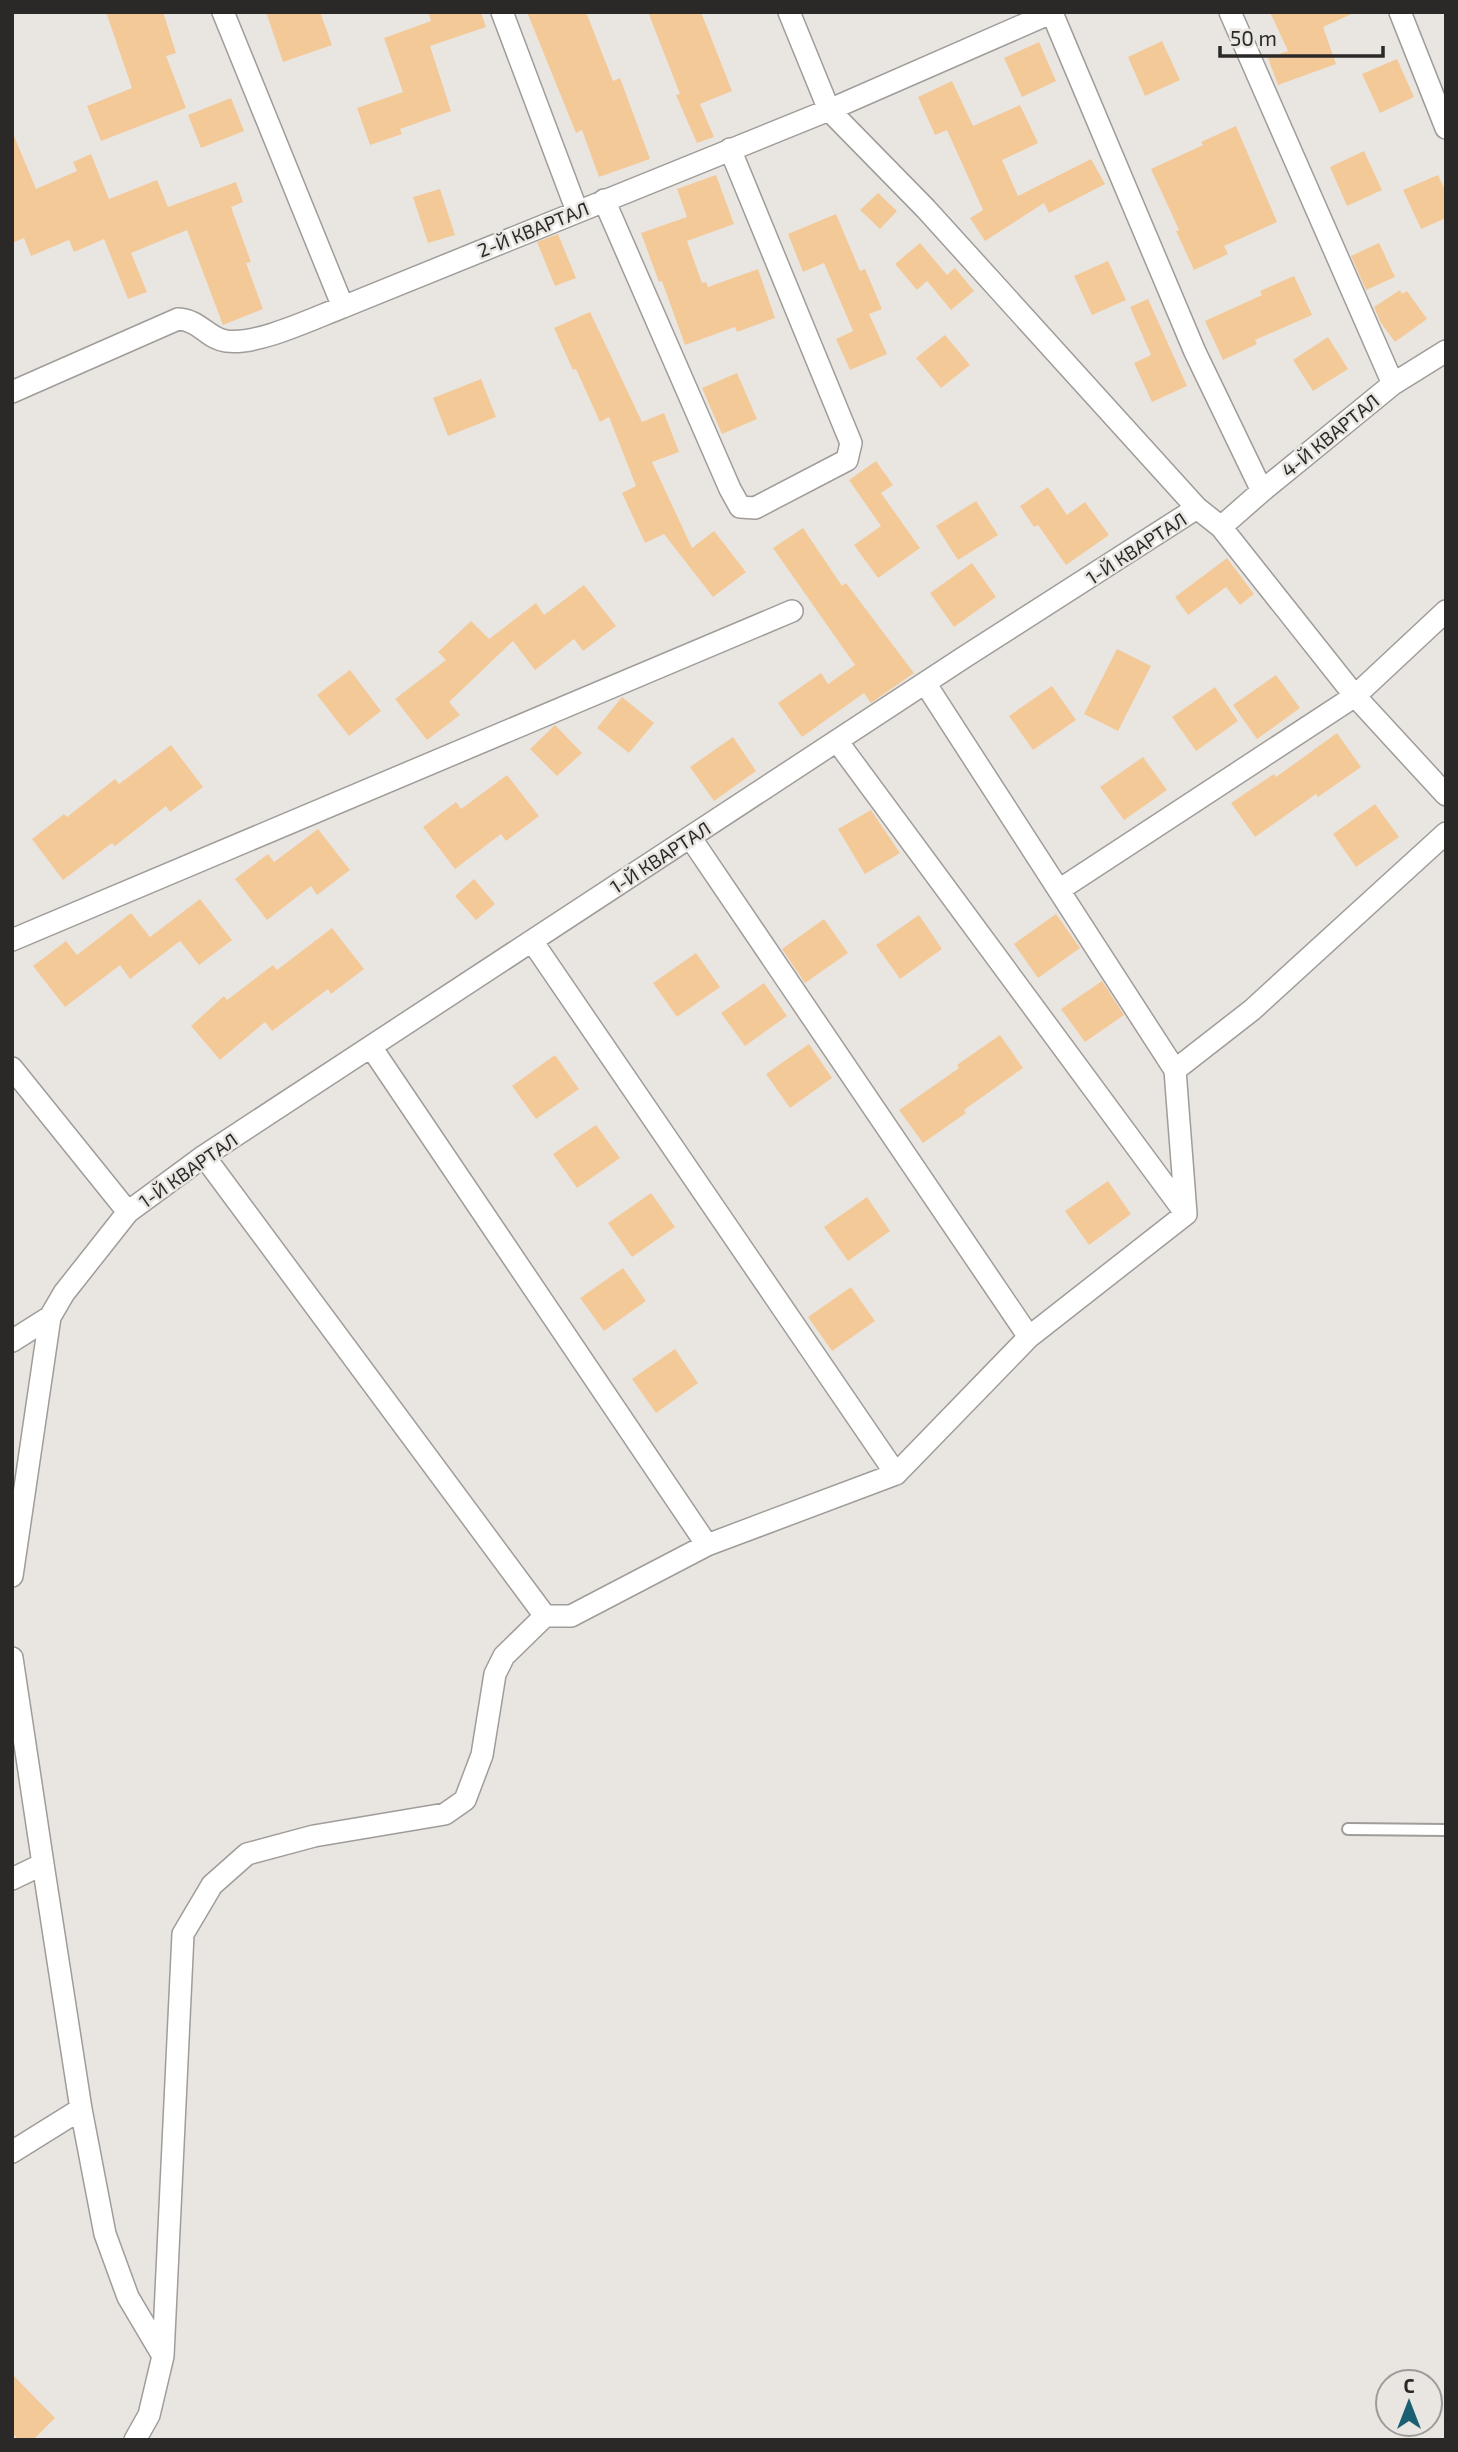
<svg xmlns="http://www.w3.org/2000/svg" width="1458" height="2452" font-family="'Exo 2',sans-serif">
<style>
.building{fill:#f4c998}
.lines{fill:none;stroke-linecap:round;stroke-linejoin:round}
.service-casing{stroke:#9f9c99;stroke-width:14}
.minor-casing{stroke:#9f9c99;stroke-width:24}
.service{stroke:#fff;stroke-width:10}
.minor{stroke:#fff;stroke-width:21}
.labels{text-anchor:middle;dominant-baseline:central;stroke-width:5;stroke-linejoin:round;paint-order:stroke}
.street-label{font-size:19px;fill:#2a2927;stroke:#e9e6e2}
</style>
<rect width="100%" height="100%" fill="#e9e6e2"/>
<path class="building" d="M106 12H163L176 53 166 56 186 108 101 141 87 106 132 88Z
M266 12H320L332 45 283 62Z
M428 12H481L486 27 430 46 451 111 400 129 402 134 370 145 357 108 403 92 384 38 431 21Z
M527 12H586L613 81 620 78 650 159 599 177 582 130 576 133Z
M648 12H701L732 91 700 104 714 137 697 143 676 95 680 94Z
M1270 12H1356L1323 27 1336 64 1278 85 1268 58 1288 51Z
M1162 41 1180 80 1145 96 1128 57Z
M1039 42 1056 81 1022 97 1004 58Z
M1397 59 1414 97 1380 113 1362 74Z
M952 81 973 126 1020 105 1038 143 1002 160 1018 196 1091 159 1105 184 1049 213 1044 203 985 241 970 218 983 210 947 130 935 135 918 97Z
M231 98 244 131 201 148 188 115Z
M1236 126 1277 222 1224 246 1228 254 1194 270 1176 231 1179 230 1151 169 1203 145 1201 142Z
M12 131 36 189 77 171 73 162 91 154 109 199 157 180 168 207 236 182 243 202 231 207 251 262 246 263 263 309 223 325 187 230 131 253 147 292 128 299 104 239 74 252 69 240 31 256 24 238 12 243Z
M1364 151 1382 190 1347 206 1330 167Z
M716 175 734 224 687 241 702 283 706 282 708 287 758 269 775 318 737 332 735 327 685 345 662 281 659 282 641 233 687 217 677 189Z
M1438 175 1446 192V218L1421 229 1403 190Z
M440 189 455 235 428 243 413 197Z
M878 193 897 211 880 229 860 210Z
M836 214 860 271 865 269 882 309 869 314 887 354 850 370 836 339 853 331 824 263 803 272 788 234Z
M558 234 576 278 555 286 537 242Z
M920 243 947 275 955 268 974 291 951 310 927 281 917 290 895 264Z
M1379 243 1395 277 1366 290 1351 256Z
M1108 261 1126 300 1092 315 1074 276Z
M1294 276 1312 315 1255 340 1257 344 1223 360 1205 321 1262 295 1260 291Z
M1400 290 1402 294 1407 291 1427 319 1395 342 1381 323 1374 307Z
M1148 299 1187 386 1152 402 1134 363 1151 355 1130 307Z
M590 312 642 422 664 413 679 452 652 462 692 548 714 531 746 572 713 597 664 534 645 543 622 493 636 486 609 417 600 422 576 369 573 370 554 328Z
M945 335 970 365 941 388 916 358Z
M1328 337 1348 369 1313 391 1293 360Z
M737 373 757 419 722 434 702 388Z
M481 379 496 417 448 436 433 398Z
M876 461 893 485 881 493 920 548 878 578 854 545 881 526 849 480Z
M1048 487 1067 515 1085 502 1109 535 1066 565 1038 525 1034 527 1020 506Z
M976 501 998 535 958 560 936 526Z
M803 528 842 586 846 583 914 673 871 703 864 693 802 737 778 703 821 673 828 684 855 665 773 548Z
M1227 558 1254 594 1240 605 1226 587 1188 615 1175 597Z
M972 563 996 597 954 627 930 593Z
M584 585 616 626 583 651 574 639 535 670 513 641 449 702 460 715 427 740 395 699 446 660 438 652 471 621 489 639 536 603 544 615Z
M1117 649 1151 666 1118 731 1084 714Z
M350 670 381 711 349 736 317 695Z
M1276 675 1300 708 1257 739 1233 705Z
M1052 686 1076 720 1033 750 1009 716Z
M1215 687 1238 721 1196 751 1172 717Z
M622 697 654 723 629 753 597 728Z
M555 725 582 753 557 776 530 749Z
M1337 733 1361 767 1318 797 1316 794 1255 837 1231 803 1274 774 1276 777Z
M733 737 756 771 714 801 690 767Z
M171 745 203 787 170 812 166 806 115 846 112 843 63 880 32 839 64 814 67 817 115 779 119 784Z
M1143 757 1167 790 1124 820 1100 787Z
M507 775 539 816 506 841 501 834 455 869 423 827 456 802 461 809Z
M1375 804 1399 837 1356 867 1333 834Z
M871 810 900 853 865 874 838 829Z
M318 829 350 870 317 895 311 886 267 920 235 879 268 854 274 862Z
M474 879 495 904 476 920 455 896Z
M200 899 232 940 199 965 180 941 130 979 120 965 65 1007 33 966 66 941 77 955 131 913 150 937Z
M1056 914 1080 948 1038 978 1014 944Z
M919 915 942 949 900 979 876 945Z
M824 919 848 953 805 983 782 949Z
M332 928 364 969 331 994 328 989 272 1031 265 1022 220 1060 191 1026 224 996 227 1000 273 965 277 970Z
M696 953 720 987 677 1017 653 983Z
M1102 981 1124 1015 1085 1042 1061 1009Z
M764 983 787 1016 745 1046 721 1013Z
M1000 1035 1023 1068 964 1110 966 1113 923 1143 899 1110 959 1068 957 1065Z
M809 1044 832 1078 790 1108 766 1074Z
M555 1055 579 1089 536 1119 512 1086Z
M596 1125 620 1158 577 1188 553 1154Z
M1108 1181 1131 1214 1089 1245 1065 1211Z
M651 1193 675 1227 632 1257 608 1223Z
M867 1197 890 1231 848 1261 824 1227Z
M623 1268 646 1301 604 1331 580 1298Z
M851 1287 875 1321 832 1351 808 1317Z
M675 1349 698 1383 656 1413 632 1379Z
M12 2374 55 2418 33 2440H19L12 2433Z"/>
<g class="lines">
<g class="service-casing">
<path id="service" d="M1348 1829 1446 1830"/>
</g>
<g class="minor-casing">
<path id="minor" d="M223 12 343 307
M502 12 577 211
M789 12 829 110 926 209 1197 508 1221 527 1355 696 1446 795
M1230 12 1393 384
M1400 12 1446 128
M1052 13 1195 352 1262 491
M604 200 730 489 740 507 755 508 847 460 851 443 730 149
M12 392 178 319C200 320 208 339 226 341 256 346 314 318 343 307L829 110 1053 12
M1221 527 1262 491 1393 384 1446 351
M925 683 1175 1070
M837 741 1186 1214
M690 837 1029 1337
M1059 890 1355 696 1446 611
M12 940 792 611
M532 941 896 1474
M371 1047 707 1545
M12 1068 128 1212
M204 1156 545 1616H571L707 1545 896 1474 1029 1337 1186 1214 1175 1070 1252 1010 1446 833
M12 1341 50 1317
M12 1576 50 1317 64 1293 128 1212 204 1156 966 656 1197 508
M12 1658 43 1864 12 1879
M43 1864 81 2109 105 2234 128 2297 163 2356
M12 2152 81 2109
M135 2440 149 2415 163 2356 183 1934 212 1885 247 1854 314 1836 445 1814 465 1800 482 1755 495 1674 504 1656 545 1616"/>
</g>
<use href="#service" class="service"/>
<use href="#minor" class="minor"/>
</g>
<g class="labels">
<g class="street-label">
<text transform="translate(533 229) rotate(-22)">2-Й КВАРТАЛ</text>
<text transform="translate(1330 435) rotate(-39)">4-Й КВАРТАЛ</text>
<text transform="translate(1136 548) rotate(-33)">1-Й КВАРТАЛ</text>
<text transform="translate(660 857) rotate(-33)">1-Й КВАРТАЛ</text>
<text transform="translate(188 1170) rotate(-35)">1-Й КВАРТАЛ</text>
</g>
</g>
<rect width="1458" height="2452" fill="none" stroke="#2a2927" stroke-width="28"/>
<g transform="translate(1409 2403)"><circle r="33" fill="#e9e6e2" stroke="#9d9a97" stroke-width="2"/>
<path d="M0-5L12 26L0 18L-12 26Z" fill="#1b5f72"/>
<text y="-10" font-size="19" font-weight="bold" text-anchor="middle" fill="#2a2927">С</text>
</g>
<path d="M1220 46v10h163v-10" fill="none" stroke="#2a2927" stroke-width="3.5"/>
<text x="1230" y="46" font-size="21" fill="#2a2927" stroke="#e9e6e2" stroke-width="5" paint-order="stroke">50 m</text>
</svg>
